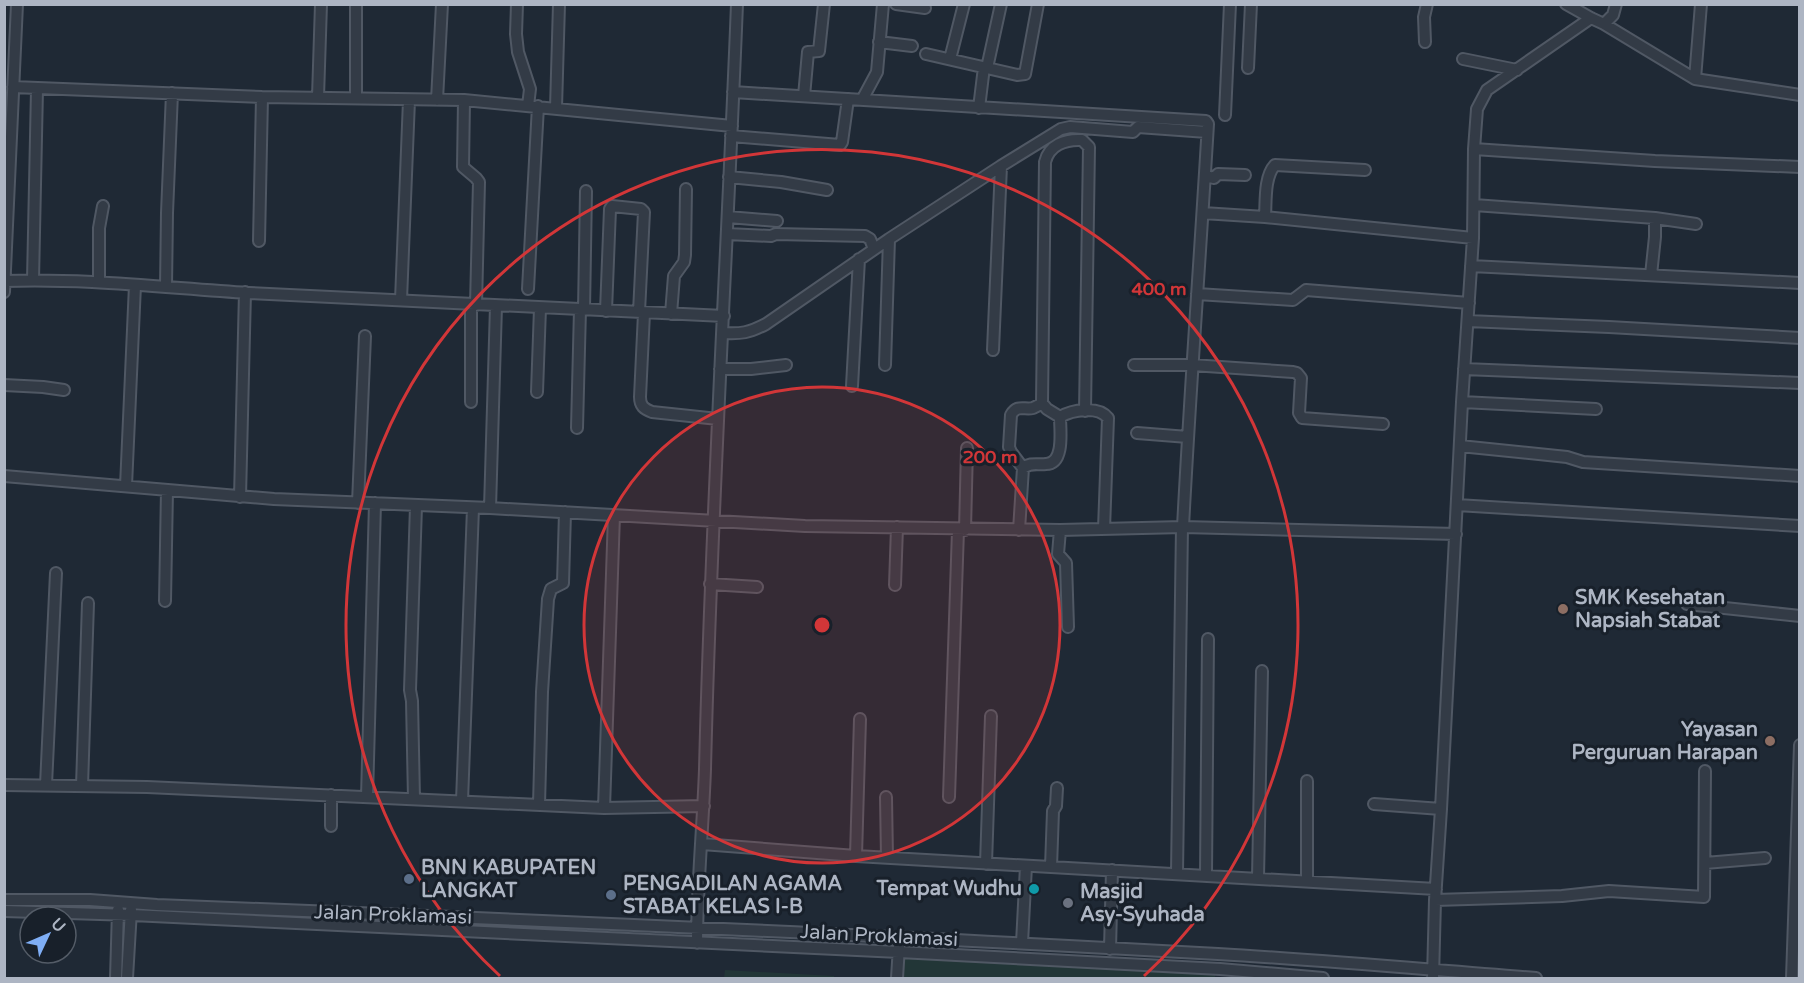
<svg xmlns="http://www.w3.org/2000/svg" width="1804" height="983" font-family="'Varela Round',sans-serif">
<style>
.green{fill:#223637}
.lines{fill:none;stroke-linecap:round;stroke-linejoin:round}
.minor-casing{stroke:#505864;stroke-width:14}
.minor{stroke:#333b46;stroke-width:10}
.ring{fill:none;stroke:#d23638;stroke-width:3}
.education-dot{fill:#8d6e63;stroke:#18202a;stroke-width:2}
.service-dot{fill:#5c6f8a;stroke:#18202a;stroke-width:2}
.culture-dot{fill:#0f9aa8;stroke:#18202a;stroke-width:2}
.worship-dot{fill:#6b7280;stroke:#18202a;stroke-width:2}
.labels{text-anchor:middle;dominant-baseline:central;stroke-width:6;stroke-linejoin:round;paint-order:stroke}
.poi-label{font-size:20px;font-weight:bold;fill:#adb5c3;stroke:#18202a;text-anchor:start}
.street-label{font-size:20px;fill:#adb5c3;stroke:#18202a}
.centre{fill:#d23638;stroke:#18202a;stroke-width:3}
.ring-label{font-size:18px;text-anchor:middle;font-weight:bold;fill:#d23638;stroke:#18202a;stroke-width:6;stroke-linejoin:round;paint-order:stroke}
</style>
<rect width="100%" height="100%" fill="#1f2935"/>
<path class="green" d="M901 954 1215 970V978H899Z
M725 970 834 976V978H724Z"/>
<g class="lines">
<g class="minor-casing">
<path id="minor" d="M517 4 516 34 518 52 530 89 528 106
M896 4 925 8
M1566 4 1591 18 1604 24 1695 79 1800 95
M1604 24 1613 15 1616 4
M879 42 912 46
M1425 42 1424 17 1427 4
M926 54 1017 75 1025 74 1038 4
M950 59 964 4
M1463 59 1517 70
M987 68 1001 4
M1248 68 1251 4
M1695 79 1701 4
M13 87 262 97 464 100 732 126
M733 92 1206 121 1208 124C1200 258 1190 392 1183 527
M804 96 808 52 819 51 824 4
M318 97 321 4
M356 98V4
M437 100 442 4
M464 100 463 167 476 178 479 182 476 305
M862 100 877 72 883 4
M556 108 559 4
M979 108 984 67
M1225 115 1230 4
M731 136 840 145 842 142 848 99
M1474 149 1655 161 1800 167
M1205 176 1214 178 1218 174 1245 175
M729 177 781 182 827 190
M1474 205 1655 218 1696 224
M1203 213 1265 217 1473 238
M728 217 777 221
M1265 217C1266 201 1264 177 1275 165L1365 170
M727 234 771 236 776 234 865 236 870 239 874 249
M259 241 262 97
M1471 266 1800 283
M1651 275 1655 237V218
M33 280 37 89
M4 281C86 278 167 288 249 293 407 301 565 309 724 316
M99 282V228L103 206
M166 287 167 213 172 93
M528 289 538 106
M4 292 17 4
M1197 294 1293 300 1306 290 1469 303
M401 300 409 100
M584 310 586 191
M606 311 610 209 612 206 641 209 644 212 639 312
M644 313 640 397C640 406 644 409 652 412L718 419
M671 314 674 276 684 262 685 255 686 189
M1468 321 1609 327 1800 338
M723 333C741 334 749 333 766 324L889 239 1001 166 1061 129 1070 127 1133 132 1138 127 1207 132
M993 350 1001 166
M885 365 889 239
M1134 365H1192L1293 372 1297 373 1301 378 1299 413 1302 418 1383 424
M720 369H751L786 365
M1464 369 1800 383
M4 385 43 387 64 390
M852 386 859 259
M537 392 540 308
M471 402V304
M1462 402 1596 409
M1042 403 1045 162C1049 145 1065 139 1082 140L1089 147 1085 411
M577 428 580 309
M1137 433 1188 437
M1460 446 1567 457 1583 462 1800 476
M1023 468C1031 462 1037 465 1046 464 1065 464 1060 429 1060 417
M4 476 274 499 490 508 805 526 1060 530 1183 527 1456 534
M126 486 135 285
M240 497 245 292
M358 503 365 336
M1457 505 1800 526
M490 508 496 306
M965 530 967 448
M1019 530 1023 468 1011 452 1009 447 1011 415C1017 404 1024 410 1033 408 1035 407 1041 404 1042 403L1047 409 1060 417C1072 410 1098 405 1108 418L1104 529
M1060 530 1058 554 1066 563 1068 627
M710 584 757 587
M895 585 897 527
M165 601 167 490
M1687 604 1800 616
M4 785 147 787 604 808 704 806
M46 785 56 573
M82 786 88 603
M331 795V826
M367 797 375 503
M886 797 887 858
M949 797 958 530
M414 799 412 701 410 690 416 506
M462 801 473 508
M1374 804 1441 809
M539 805 542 692 548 599 551 589 563 583 565 512
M604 808 614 515
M702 844 856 856 1436 889
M856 856 860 719
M1705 863 1765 858
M986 864 991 716
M1051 867 1053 811 1056 806 1057 788
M1177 873 1182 527
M1206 875 1208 639
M1258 878 1262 671
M1307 881V781
M4 900H90L157 905C511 919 865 934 1218 954 1324 960 1430 970 1536 978
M1435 900 1562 896 1609 891 1704 897 1705 771
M4 911 132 915 899 952 1220 969 1323 978
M697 943C697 885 703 827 705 769 711 514 727 259 737 4
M1022 943 1026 866
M1110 949 1112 870
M116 978 118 910
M127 978 131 910
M897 978 899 946
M1433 978 1435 900 1441 809 1462 402 1473 238 1474 149 1477 109 1487 90 1591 18
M1792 978 1800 745"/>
</g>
<use href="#minor" class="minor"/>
</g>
<circle cx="822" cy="625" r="238" fill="#d23638" fill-opacity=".12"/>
<g class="ring">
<circle cx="822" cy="625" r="238"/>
<path d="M500 976A476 476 0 1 1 1144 976"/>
</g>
<g class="education-dot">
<circle cx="1563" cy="609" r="6"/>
<circle cx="1770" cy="741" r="6"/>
</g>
<g class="service-dot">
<circle cx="409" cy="879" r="6"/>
<circle cx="611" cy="895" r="6"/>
</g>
<circle class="culture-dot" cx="1034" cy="889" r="6"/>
<circle class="worship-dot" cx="1068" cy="903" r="6"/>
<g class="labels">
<g class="poi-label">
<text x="1575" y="598">SMK Kesehatan<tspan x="1575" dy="23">Napsiah Stabat</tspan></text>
<text x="1758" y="730" text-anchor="end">Yayasan<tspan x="1758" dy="23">Perguruan Harapan</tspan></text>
<text x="421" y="868">BNN KABUPATEN<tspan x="421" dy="23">LANGKAT</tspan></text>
<text x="623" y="884">PENGADILAN AGAMA<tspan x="623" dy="23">STABAT KELAS I-B</tspan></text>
<text x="1022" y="889" text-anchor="end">Tempat Wudhu</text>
<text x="1080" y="892">Masjid<tspan x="1080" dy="23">Asy-Syuhada</tspan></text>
</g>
<g class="street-label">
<text transform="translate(393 915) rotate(2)">Jalan Proklamasi</text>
<text transform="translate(879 936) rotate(3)">Jalan Proklamasi</text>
</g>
</g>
<circle cx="822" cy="625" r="9" class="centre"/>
<g class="ring-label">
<text x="1159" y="295">400 m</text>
<text x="990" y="463">200 m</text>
</g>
<rect width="1804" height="983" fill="none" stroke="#adb5c3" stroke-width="12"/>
<g transform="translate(48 935) rotate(46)"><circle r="28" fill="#18202a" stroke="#545c67" stroke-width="1.5"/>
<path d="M0-4.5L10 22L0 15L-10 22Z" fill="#7faef5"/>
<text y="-9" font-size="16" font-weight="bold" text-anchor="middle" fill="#adb5c3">U</text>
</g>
</svg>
